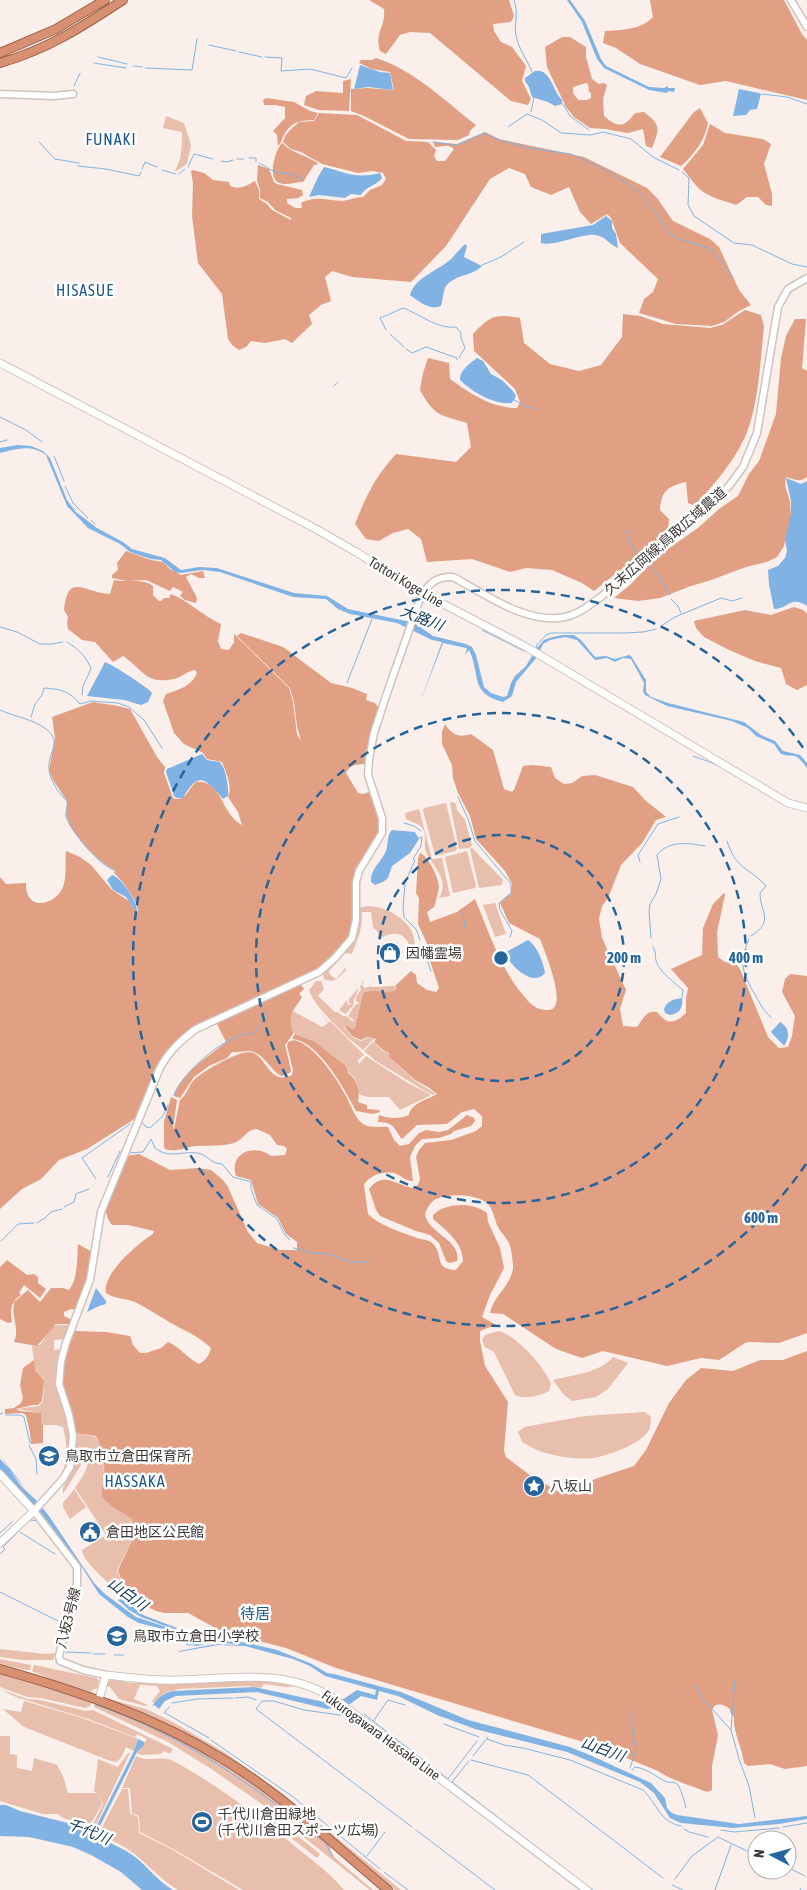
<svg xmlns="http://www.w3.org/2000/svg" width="807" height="1890" font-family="'Asap Condensed','Noto Sans JP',sans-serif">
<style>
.green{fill:#e8beac}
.forest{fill:#e19f83;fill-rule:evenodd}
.water{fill:#80b3e4}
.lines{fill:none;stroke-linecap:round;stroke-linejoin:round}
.stream{stroke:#80b3e4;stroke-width:1}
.tertiary-casing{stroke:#cec3be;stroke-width:9}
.secondary-casing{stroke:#cec3be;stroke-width:9}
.trunk-casing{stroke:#9c6046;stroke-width:10}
.tertiary{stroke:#fff;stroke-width:6}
.secondary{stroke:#fff;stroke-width:7}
.trunk{stroke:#d89072;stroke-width:8}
.ring{fill:none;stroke:#25659b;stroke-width:2.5;stroke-dasharray:9 6}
.labels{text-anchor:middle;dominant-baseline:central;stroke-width:5;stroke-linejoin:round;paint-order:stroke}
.street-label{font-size:14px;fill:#3d3836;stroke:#fff}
.poi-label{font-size:14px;fill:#3d3836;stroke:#fff;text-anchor:start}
.water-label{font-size:15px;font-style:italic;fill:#123858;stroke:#fff}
.neighbourhood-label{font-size:15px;fill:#205a8b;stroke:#fff}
.quarter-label{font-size:16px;letter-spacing:1px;fill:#205a8b;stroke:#fff}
.centre{fill:#25659b;stroke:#fff;stroke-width:2.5}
.ring-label{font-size:15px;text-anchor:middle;font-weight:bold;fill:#25659b;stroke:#fff;stroke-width:5;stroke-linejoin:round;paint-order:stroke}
</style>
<rect width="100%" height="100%" fill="#faefea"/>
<path class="green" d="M166 116 184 123 191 145 187 164 176 171H175C182 158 182 147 182 132L163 128Z
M453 802 456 804 457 810 465 820 472 845 469 848 459 849 450 803Z
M446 803 457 849 455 851 435 856 423 810 424 808Z
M419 809 432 859 442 858 450 896 439 898C450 880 434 868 426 852 423 845 427 836 423 829 419 823 411 822 406 819L405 813Z
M472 848 503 880 502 885 479 888 470 849Z
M467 851 476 886 475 888 453 893 445 857Z
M495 903 506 934 495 937 483 905Z
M370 906C385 907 404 917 411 930 414 935 414 941 415 946L410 947C404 930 391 932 379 939L378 932 373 927 371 912H362C362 932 358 938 352 954L345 953 329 971 330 975 336 979 346 967V970C339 977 335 984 324 979L323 974C344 952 361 942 358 909L362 907Z
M361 980 364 983 362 985 365 988 371 986 372 987 394 986 397 989C385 996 376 987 363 993L355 1028 352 1029 346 1025 344 1027 352 1037 361 1041 367 1038 374 1039 363 1050C348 1038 314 1007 309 990L316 981H321L324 989 318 996 335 1012H337L343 1016H346L353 1022 354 1020 348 1016 355 1005 359 1003 356 1001V996L361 990 360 986 363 983Z
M359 987 353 1003 354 1004 346 1014 339 1010 347 1000 348 1005 352 1004 349 1003V999Z
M316 1005 328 1022 330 1021 364 1055 358 1060 359 1064 366 1056 406 1082 431 1095 400 1110 389 1097H368L358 1094C357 1085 357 1077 348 1072L346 1066 314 1041 293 1033C291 1026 288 1017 293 1011L322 1027 328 1023Z
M373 1042 383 1051 388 1053V1056L415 1081 435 1093 434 1095 425 1091 376 1061 364 1051Z
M58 1325H66L69 1326 65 1339 54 1340V1350L62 1349 57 1369V1381L71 1436 65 1471 63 1472C68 1455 67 1443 63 1427L56 1425H43L41 1423V1413L17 1409 39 1406 43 1401 44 1379 35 1370 32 1346 40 1345 52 1327Z
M499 1331C517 1336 543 1366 551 1383L549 1391C538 1396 526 1400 515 1395L494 1352 485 1347 482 1340 485 1335Z
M613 1357 628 1363 608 1389 596 1397 572 1401 564 1395 553 1380C572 1375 600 1373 613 1357Z
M645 1412 651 1417C650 1420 651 1425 650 1428 644 1443 608 1456 593 1458 580 1459 566 1458 554 1455 542 1453 532 1448 522 1442L518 1432 524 1427 585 1416Z
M75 1433 96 1437 100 1443 103 1455 104 1473 101 1494 104 1499 132 1519 135 1534 117 1570 123 1587 120 1594C110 1584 83 1562 82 1550L106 1535 75 1488C79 1481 92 1466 86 1458 83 1454 79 1453 76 1450Z
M76 1460 80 1461 81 1465 63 1494V1488Z
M74 1489 86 1507 70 1519C57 1498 64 1506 74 1489Z
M0 1649 45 1654 55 1653 53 1660H23L0 1657Z
M0 1659 31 1665 30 1670H26L0 1664Z
M34 1665 96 1678 99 1680 98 1688 92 1690V1692L53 1680 32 1671Z
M0 1674 82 1699 91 1703 90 1706 85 1708 41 1698 27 1697 0 1687Z
M111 1678 130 1683 257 1678 296 1686 285 1687 264 1684 261 1688 249 1686 179 1689 164 1693 154 1703 152 1701 160 1691 157 1686 140 1685 134 1699 148 1705 145 1706 119 1699 110 1687 106 1686Z
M0 1689 27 1699 40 1700 86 1711 93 1710 173 1749 170 1754 164 1751 161 1754 142 1755 137 1753 147 1739 137 1734 135 1737 88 1719 16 1697Z
M112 1700 146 1709 171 1721 224 1752 279 1791 401 1890H395L212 1749 168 1725Z
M24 1701 79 1717 136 1738 138 1739 134 1751 126 1747 121 1758 116 1762 108 1760 24 1727 3 1709 21 1712Z
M95 1702C136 1717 177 1735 213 1758 254 1783 290 1813 327 1842L334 1857 373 1890H370L266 1807 210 1768 168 1742 94 1707Z
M0 1736H10V1754L17 1755V1768L32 1771 34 1758 57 1765 63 1776 68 1793H98L102 1804 91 1823H79L63 1818 58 1814H43L0 1801Z
M128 1753H130L94 1829 91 1828 103 1804 98 1793 94 1792 98 1759 118 1767Z
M136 1756C147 1763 161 1755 173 1761 215 1783 259 1817 296 1847 313 1861 330 1873 344 1890H243L175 1850 140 1832 139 1816 132 1813 130 1788H122Z
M122 1789H128L130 1813 138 1817 139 1833 173 1850 239 1890H178C159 1879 145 1860 126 1848 117 1842 107 1840 100 1831Z
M268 1812 320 1854 317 1858 264 1817Z"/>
<path class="forest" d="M369 0H509L514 16 511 22 493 24 494 31 501 42 512 47 526 66 522 81 531 99 528 105 511 101 430 33 410 32 400 35 386 54 380 51C374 31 386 28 384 9Z
M650 0H784L802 34 807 40V100L726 81 700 85 640 64 616 48 603 43 605 31C622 30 641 30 653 17Z
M562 37H570L586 47V57L592 79 599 84 604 83 607 85 603 99 604 116C618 128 624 128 635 113L644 112C662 126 659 129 652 148L646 146 643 129 628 133 605 129 590 128 574 117 566 107 547 67 545 47ZM586 83 588 84 589 92 591 93V98L587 100H578L573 93V87Z
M376 58C414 70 445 101 476 125L470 131 469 135 458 140 409 139 364 116 351 111V89L367 88 394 90 390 72 372 69 359 63 361 60H372Z
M351 79 349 111 319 110 304 105 306 96 316 91 343 93V81Z
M266 98 294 102 310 111 318 113 314 120C299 121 292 121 284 135 281 140 282 142 278 146L277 135 273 131 285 118V107L275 105H264L263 100Z
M700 108 708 123C705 140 694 155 681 166L660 157 693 113Z
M319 113 357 115 406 141 428 142 436 150 434 156 437 161H445L454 149C448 143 443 147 435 147L433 142 457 144 485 132 499 139 584 157 647 188 657 198 673 221 710 239 719 247 739 290 751 305 739 311 724 322 712 326 676 324 639 313 644 299 653 292 658 279 620 243 611 218 607 214 591 224 580 212 569 187 551 195 531 187 525 174 509 168 490 179 446 246 411 282 352 277 332 271 325 277 331 301 321 305 309 315 312 324 292 343 285 339 265 343 251 341 246 347 239 350 232 345 228 339 222 294 198 263 192 216 193 184 191 171 193 170 204 173 213 180 229 182 230 186C240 190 246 186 255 181L259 190V199L267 204 272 210 291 220V218L275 210 268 202 260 198V190L257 180 258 165 269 169 274 182 277 184 302 190 303 195 298 198 287 199V203L295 208H302L301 203C316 195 327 201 342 201 349 200 356 197 363 197L370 190 382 185 386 179 383 173 372 171 358 173 322 164 301 152 291 149 283 142 285 136 290 130 303 135 290 130 299 122 314 121Z
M710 124 725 133 763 139 771 144 764 164 772 194V206L766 205 758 197H747L736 205C725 201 711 198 702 191 697 188 688 175 683 169L703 145Z
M282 143C292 153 308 156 319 164L314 165 303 182C295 182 287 186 279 183 267 178 275 150 282 143Z
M745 310 761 315 764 327C760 361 759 405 745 437 733 463 714 484 695 506L688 503 686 482C668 486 661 491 660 510L669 519 668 532 594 591 582 583 552 570 526 568 510 572 472 559 427 562 421 539 408 529 393 533 379 541 366 539 355 524C366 496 375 477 396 454L456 462 471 447 467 423C440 415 434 416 420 390L423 373 428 358 449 363 450 379C471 394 491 408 517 408L520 402 515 389 474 351 473 334C491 315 495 314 520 318L524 343 550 364 579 371 601 365 622 337 623 314 640 316 663 324 710 328 722 325Z
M795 319H806L802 368 807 371V477C799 483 794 479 786 477L785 485 790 502 791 516 784 546 777 557 767 562 746 567 711 580 691 586 660 598 638 601 614 598 631 584 658 556 698 528 719 509 738 496 749 474 759 461 776 414 781 358 786 336Z
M126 551 151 560 163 562 170 569 181 575 203 571 205 578H199L191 574 186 577 197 598 196 603 185 600 180 596 183 592 173 587 170 591 146 580 127 581 112 578V575L118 570 117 563Z
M114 580C128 583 141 578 153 586V595L159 601H161L164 598H169L171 594C189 601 203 616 221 624L218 641 221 649 229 650 234 642V634L289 688 293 702 297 734 301 741 297 726 294 702 290 688 237 636 241 633 283 647 331 683 352 688 367 694 366 700 375 703 378 707 365 764C356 765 350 764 346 773L358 793 363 794 369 792 378 815 380 830 356 871 352 883 353 921 349 936 343 945 323 965 315 970 190 1029 168 1050 160 1061 136 1118 87 1149 59 1160 41 1179 22 1189 0 1209V877L6 884 26 883C25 913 56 905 63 887 67 876 65 862 66 851L80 857 91 865 112 890 129 901 136 912 138 911C137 900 122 880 114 873L115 870C99 863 72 835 67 817 65 812 68 807 67 801L53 780 49 770 55 738 52 717 93 702 118 706 130 709 157 757 165 767 164 773 173 798C185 803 188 789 196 782 223 779 220 814 242 825L238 812 228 797C233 787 226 772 222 762L207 759 203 753 184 744 174 733 163 701 166 694C178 690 192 686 197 673L195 670C187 671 182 677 174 679 145 685 144 670 123 656L113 662 95 642 82 640 68 629 67 623 68 617 64 610C68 571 84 593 110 594Z
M794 607 803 610 807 614V685L797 690 786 684 781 668 755 661 729 650 704 637 696 628 694 621 745 610 771 615Z
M445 724C452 735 459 738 471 734L493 750 504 789 512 792 514 790 523 766 532 765 551 767 555 778 564 784 572 783 582 776 595 775 633 787 645 800 666 817 656 820 642 843 621 865 608 898 602 906 599 919 602 938 626 990 620 1009 623 1026 637 1027C643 1019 646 1010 657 1012 659 1014 660 1016 663 1018 670 1026 680 1019 686 1013V999L688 988 671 969 702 955 703 928 713 904 724 893 725 895 717 932 718 957 725 962 735 963 740 969 768 1037 779 1048 788 1047 792 1036 795 1016 782 992 785 979 790 974 807 976V1333L779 1343 750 1342 745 1343 719 1360 701 1358 667 1366 603 1351 582 1358 556 1349 503 1314 490 1313C493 1296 514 1283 513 1265 512 1258 512 1250 509 1243 506 1237 501 1233 498 1227 494 1219 494 1210 487 1203 476 1194 449 1193 436 1199 430 1202 427 1209 425 1214 427 1233 462 1240 457 1261L450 1263 446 1261 439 1243 430 1235 416 1231 380 1216 376 1210 369 1189C383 1171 395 1184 412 1188L418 1185 420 1179 416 1157 419 1150 425 1143 451 1140 476 1131 482 1126V1116L474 1109 462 1112 447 1124 417 1125 402 1139C392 1126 395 1123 378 1122L379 1115C389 1119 400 1119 409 1115 411 1103 427 1100 437 1094L428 1087 415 1080 388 1056 389 1053 383 1050 374 1042 376 1039 367 1037 361 1040 352 1036 345 1027 346 1025 352 1029 355 1028 363 993C376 987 385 996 397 989L395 986 411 971 416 975 417 983 427 990 436 992 439 988 427 952 429 948 418 924 419 898 416 893 418 859 420 853C428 856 439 878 439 887 438 893 436 901 434 907L427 912 430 922 457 912 475 899C489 932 500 968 523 995 530 1004 536 1010 548 1010 570 1010 544 950 540 939L509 923 500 903 506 897 511 894 512 884 505 871 476 839 470 816 458 793 453 778 452 765 442 744V732Z
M300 984 304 989 299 994 302 997C291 1015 288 1012 293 1034L285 1045 291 1070 290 1073 282 1076 278 1074C270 1068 260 1050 248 1051 242 1051 238 1053 232 1052L227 1058 209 1066 194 1077 180 1098 174 1096C182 1072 207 1058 226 1042L216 1022Z
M295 1034 314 1041 346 1066 348 1073C357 1078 360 1092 358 1102L367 1105V1109L379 1110 380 1112 373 1114 356 1111C345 1090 318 1040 292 1039Z
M294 1040C315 1045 336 1078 346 1096 351 1105 355 1120 365 1125 371 1128 381 1126 388 1127L394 1140 400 1146 409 1144 419 1133 426 1130 439 1132 448 1130 467 1115 474 1118 475 1121 471 1126 454 1131 451 1134 439 1138 422 1139 415 1146 410 1157 413 1181C406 1182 401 1175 394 1173 383 1171 369 1175 364 1185L368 1214C380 1226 401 1232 417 1238 422 1240 428 1239 432 1243 445 1254 432 1269 456 1270L463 1261C463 1243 446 1230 433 1219V1215C446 1202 473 1202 487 1213L488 1222 500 1248 504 1268 490 1295 482 1317 496 1325 482 1330 480 1332V1341L485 1366 508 1402 504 1450 506 1457 531 1476 561 1493H568L595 1479 634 1466 646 1450 669 1403 686 1380 701 1368 733 1371 760 1360H783L807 1351V1766L785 1769 770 1764 748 1766 744 1763C742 1747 733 1733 734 1717L731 1714 730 1709C724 1705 721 1703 714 1706L712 1710 718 1735 712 1766V1790L707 1792C692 1786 671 1780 658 1771L597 1746 336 1668 286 1648 221 1631 188 1613H164L156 1611 123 1595 124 1589 118 1570 135 1534 132 1519C123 1512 110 1507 103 1498 99 1492 104 1482 104 1475 105 1462 103 1447 96 1436L75 1433 62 1380 64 1361 73 1331 106 1332 130 1336 133 1345 140 1353H146L161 1348 168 1342C180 1347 187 1358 199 1364 206 1360 209 1356 211 1348 200 1338 194 1335 182 1329 166 1321 151 1310 135 1302 125 1298 115 1299 106 1293 102 1274 137 1244 153 1234L154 1231 128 1225H112C109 1221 106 1216 106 1210 107 1196 120 1170 126 1156L139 1154 170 1170 198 1168 211 1170 223 1180 228 1187 248 1232 257 1243 280 1250H297V1242L286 1234 278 1218 258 1204 251 1180 236 1176C228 1151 257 1144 271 1156L285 1155 287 1149 284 1146 277 1145 270 1135 257 1129C247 1129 243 1140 234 1143 221 1147 209 1145 196 1146 185 1147 176 1153 165 1149L164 1146V1122L171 1097 177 1100 173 1128 174 1129 180 1100C187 1095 188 1087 193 1081 201 1072 235 1053 248 1052 266 1051 268 1087 292 1075L293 1070 287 1046 288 1042Z
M78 1244 92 1252 88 1283 78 1306 77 1303V1310L71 1309 64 1312V1316L72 1320 70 1326 67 1324H56L37 1346 14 1342C20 1328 11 1318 14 1302L28 1290 40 1302 51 1288H63L69 1290C78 1279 77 1258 78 1244Z
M7 1260 27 1275 34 1274 38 1277V1283L46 1289 40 1298 24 1285 19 1293 21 1295C10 1302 10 1311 12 1322L8 1323 0 1319V1267Z
M34 1360 35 1370 44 1380 42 1401 38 1405H33L16 1409 20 1411 41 1413V1423L43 1425V1443L31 1444 30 1433 26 1415 22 1413 5 1414V1409L14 1408 21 1403 23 1398 20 1385 23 1368Z"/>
<path class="water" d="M567 0H570L585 21 601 59 606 66 649 87 664 88 668 86V88H675L674 92 668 91 667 93 649 90 604 68 597 59 582 22Z
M360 65 380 72 390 73 393 90 368 87 354 89Z
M535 71C551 69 552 90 562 100V104L555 106 548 102 532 97 529 87 525 81V78Z
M739 89 759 93 761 94 757 109 750 110 746 115 733 116Z
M324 167C348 173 354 179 380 173L382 178C376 186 366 186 361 195L351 194 345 198 319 195 309 197 318 177Z
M606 216 612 221V228L616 234 618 248C609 245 606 236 595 235 581 233 556 247 541 243V234L593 225Z
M465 244 467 246 464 257 482 266C473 276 456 274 446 286 443 291 443 300 441 306 430 311 418 301 410 295 414 278 439 270 451 259 456 254 460 249 465 244Z
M477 358 483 361 491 374 502 380 513 391 516 396 512 403C494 405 472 392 460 380 459 371 470 363 477 358Z
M18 445 31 446 43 451 50 458 67 500 76 512 97 528 123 542 132 549 165 558 181 570 199 567 217 568 294 593 327 596 348 609 406 621 416 624 433 636 466 644 472 647 476 655 484 687 491 693 503 697 507 696 511 683 515 676 526 666 536 649 544 640 549 638 562 635H574L581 640 595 657 606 656 615 659 629 655 631 656 646 680V692L651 697 668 703 744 722 761 735 775 741 783 751 800 755 807 763V768C793 750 798 759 781 754L774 744 756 736 748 728 732 721 667 706 645 695 643 691 644 683 631 659 623 658 615 662 607 658 595 660 577 640 565 637 550 640 543 644 537 657 516 682 512 696 503 702C469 693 481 675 469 650L465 655 467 649 466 648 443 643 419 705 442 642 432 640 397 623 350 614 338 609 326 599 293 597 220 572 203 570 180 573 175 572 161 560 151 559 130 552 120 544 88 528 67 506 46 455C31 444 16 449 0 453V448Z
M786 478 801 484 807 481V606C790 595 789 609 774 609L769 585 768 570 778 566 785 558 787 551 785 540 791 514V501Z
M105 662C112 664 150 689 152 693L148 702 141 705 124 700 87 696Z
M202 754 207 760C210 761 215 761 219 762 226 766 229 789 228 796L223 799C207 780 199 769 183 798H177L174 796 166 772 167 769Z
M392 830 415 832 419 839 410 853 392 866 388 878 383 882 375 885 371 882C370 870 380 863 385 853 389 846 386 835 392 830Z
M112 875C121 877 137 901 137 911L136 912 126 897 113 890 107 880Z
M528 940C536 944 544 963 545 973 533 988 511 966 505 954L506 952Z
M682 998C683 1008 680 1013 670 1015L665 1013 664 1009C667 1001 674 999 682 998Z
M780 1022C790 1028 790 1037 784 1046L771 1032Z
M96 1288 106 1301V1304L99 1306 87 1312Z
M0 1456 25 1488 36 1497 24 1487 9 1470 22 1487 36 1500 49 1516 94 1583 105 1594 136 1617 169 1628 193 1641 216 1639 248 1643 277 1650 312 1664 327 1673 334 1674 401 1692 468 1720 570 1747 592 1756 651 1783 665 1798 667 1808 672 1813 677 1815 739 1824 807 1816V1819L779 1824 733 1828 681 1823 670 1818 654 1793 640 1782 567 1752 475 1729 437 1715 398 1696 379 1691 377 1700 361 1696 350 1704 340 1707 327 1709 257 1692 176 1696 165 1701 159 1709 154 1705 152 1706C158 1698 163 1693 173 1691L254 1687 329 1703 342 1700 357 1690 375 1695 376 1690 325 1676 310 1666 293 1659 245 1646 218 1645 179 1652V1651L216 1644 239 1645 219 1642 197 1646 187 1645 162 1629 139 1623 128 1617 99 1594 82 1567 79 1566 41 1514 0 1469V1459L9 1469Z
M122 1598 143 1615 177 1628 176 1630 141 1617 129 1610 118 1600Z
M138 1739 144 1742V1745L137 1752 97 1832H99C106 1844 120 1846 131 1854 146 1864 157 1881 173 1890H142L121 1872 91 1855 73 1847 29 1837 0 1836V1805H6L20 1811 68 1823 87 1830 94 1831 134 1751Z"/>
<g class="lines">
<path class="stream" d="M514 0C520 17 512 24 517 39 519 49 528 61 532 72
M209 45 236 51
M239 52 262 57
M98 57 127 64
M265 57 282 58 281 71 310 69 346 78 352 68
M94 63 126 68
M133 66 142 67
M145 68 192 70 197 39
M74 86 80 73
M762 94 787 97 807 104
M563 104 570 116 589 130
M531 112 534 97
M508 127 527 114 542 120 561 133 590 135 603 132 631 139 653 157 679 170
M39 142 55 159 79 163
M433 142 457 145 484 133 499 140 529 148 571 154 610 172 643 195 669 233 679 239 711 249 733 277
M249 158H256V162
M237 159H244
M221 161 227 162 233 160
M259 163 275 172 292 174 304 180
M78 166 106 169 139 176 141 172
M188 167 194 154 213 159
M142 169 145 162 157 167
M162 170 176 174
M682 172 689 178 688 205 694 216 734 243 752 245 792 264 807 267
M179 174 185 169
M482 265 501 257 524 242
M382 317 380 318 386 330
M383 317 403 308C420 314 436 329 456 327L461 333V338L465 348 459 357 460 358
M390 334 404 347
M406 349 412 353 426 347 457 358V360
M337 383 338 382
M334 386 336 384
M513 399 525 406 535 409
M0 417 26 430 42 442
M0 442 7 440
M54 456 64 481
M65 486 73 503 88 518
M91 520 95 524
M626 531 629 540 639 555
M650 567 659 575 670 595
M671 599 678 606 681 613
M661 626 675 617 721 598 732 601 742 598
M0 627 17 632 40 644H52L63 642
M482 630 524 651
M67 642C78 649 87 657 91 669L83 686 82 695
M537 649 536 646 546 635 551 633H625L643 632 656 629
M347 683 372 619
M0 710C15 717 33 719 46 729 63 742 48 752 49 768 49 779 59 794 67 801 68 807 65 812 66 817 72 833 99 865 114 870
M31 717 35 704 42 695 44 688C60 689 70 691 80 704L91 701 118 703 129 707 144 720 162 748
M693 756 715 764
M458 797 468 819 475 841 511 884V893L499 903 500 910 512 931 510 937
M404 823 414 826 421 831
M419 838 422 837 421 846 413 859 415 860 405 883 403 907 404 917 416 929 420 940
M727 841C736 870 750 868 766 886L760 893C760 912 775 921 751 936
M640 862 638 855 658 824 679 817
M463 913 465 929
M651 938 649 911 650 904 656 894 661 879 657 855C669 840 688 843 705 846
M749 939C739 961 742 972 753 991 759 1001 762 1010 771 1017
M421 945 431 971
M653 947C657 953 654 957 657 963 659 971 677 985 683 990L682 998
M174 1095C180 1077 210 1050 228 1041 232 1039 237 1037 242 1035 247 1033 251 1035 256 1031 262 1026 264 1018 267 1011
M141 1121 146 1127 150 1128 163 1116 168 1105
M128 1153 143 1152 151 1139 155 1148C169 1159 181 1151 197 1153 207 1154 211 1164 222 1164L233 1177 251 1182V1189L257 1205 277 1219 285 1235 290 1240
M108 1177 120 1151
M96 1179 82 1158 130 1124
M64 1207 74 1202 76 1194 89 1189
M37 1223 45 1218 51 1212 62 1209
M1 1241 18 1224 34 1223
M294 1248 312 1253 328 1254 351 1262H369
M0 1414 3 1413
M6 1415H20L24 1417 30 1443
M29 1445 36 1459 37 1474
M20 1532 55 1554
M0 1533 12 1522
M0 1554 5 1549 3 1547 28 1522 31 1520 38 1521
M0 1592 62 1623
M65 1652 91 1653
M93 1654H105
M114 1655H124
M735 1680 731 1730 739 1759 749 1786 755 1818
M694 1684 703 1699 731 1730
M235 1698 248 1697 256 1700
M172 1703 197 1699 233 1698
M96 1705C184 1735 254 1786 326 1843L332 1856
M164 1713 169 1707
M165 1713 209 1738
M364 1714 448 1779 477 1741
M374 1720 388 1700 405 1705
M444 1724 479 1737
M487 1739 504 1745 523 1748 570 1760 643 1790C657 1803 659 1822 681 1826
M211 1740 292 1796 380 1869
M473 1756 488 1737
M471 1760 528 1775 663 1878
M469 1761 452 1782 593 1890
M630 1768 636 1750 632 1732V1714L631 1708
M632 1770 635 1767C649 1769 655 1777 667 1782 671 1783 675 1781 678 1785 682 1791 684 1801 686 1808
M447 1789 580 1890
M412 1827 256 1709 262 1701H274L304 1710 347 1716 442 1785
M783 1827 807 1823
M684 1829 689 1832 708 1837
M416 1830 495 1890
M721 1830 734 1832 779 1828
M367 1856 385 1832
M787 1867 805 1876
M384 1872 408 1890
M675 1879 692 1856 718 1837 749 1852 757 1854
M672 1885 683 1890
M715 1890 731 1845
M800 1890 801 1888"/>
<g class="tertiary-casing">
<path id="tertiary" d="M791 0 807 27
M0 94 54 96 73 94
M106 1675 83 1670 60 1661 59 1656 63 1639 77 1587V1567L34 1511 63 1479 70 1467 73 1436 69 1415 59 1384 61 1361 66 1343 90 1280 101 1212 159 1070C168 1052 180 1041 196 1029L319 972 335 958 352 938 356 920V882L359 871 382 833V818L368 775 369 759 374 733 385 699 422 593C432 582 437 576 453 577 485 594 527 625 565 617 579 614 590 605 602 596L717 498 729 486 743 467 757 433 778 307 788 289 807 278"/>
</g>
<g class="secondary-casing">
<path id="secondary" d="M0 363 316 529 356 552 422 593 528 648 788 803 807 808
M0 1474 34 1511 0 1543
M99 1699 106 1675C131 1678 154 1681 179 1680 234 1679 287 1667 336 1700L587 1890"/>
</g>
<g class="trunk-casing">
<path id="trunk" d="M0 53 56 29 105 0
M0 63C48 49 82 27 123 0
M0 1669C78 1691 152 1716 221 1758 282 1794 334 1845 388 1890"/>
</g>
<use href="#tertiary" class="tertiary"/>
<use href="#secondary" class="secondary"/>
<use href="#trunk" class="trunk"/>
</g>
<g class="ring">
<circle cx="501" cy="958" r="123"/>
<circle cx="501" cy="958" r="245"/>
<path d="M806 1164A368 368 0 1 1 806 752"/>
</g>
<defs>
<g id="shop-disc" transform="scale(1.125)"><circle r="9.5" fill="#25659b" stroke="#fff"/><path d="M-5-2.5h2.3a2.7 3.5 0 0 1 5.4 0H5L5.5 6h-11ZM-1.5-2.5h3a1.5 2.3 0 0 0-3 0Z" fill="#fff"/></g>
<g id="school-disc" transform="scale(1.125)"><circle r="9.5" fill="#25659b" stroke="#fff"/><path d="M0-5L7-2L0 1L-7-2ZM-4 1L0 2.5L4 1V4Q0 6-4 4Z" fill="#fff"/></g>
<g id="sight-disc" transform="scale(1.125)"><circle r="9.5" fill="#25659b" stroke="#fff"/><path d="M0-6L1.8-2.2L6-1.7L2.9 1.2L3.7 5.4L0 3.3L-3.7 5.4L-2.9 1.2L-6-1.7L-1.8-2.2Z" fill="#fff"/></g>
<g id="civic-disc" transform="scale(1.125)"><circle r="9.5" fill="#25659b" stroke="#fff"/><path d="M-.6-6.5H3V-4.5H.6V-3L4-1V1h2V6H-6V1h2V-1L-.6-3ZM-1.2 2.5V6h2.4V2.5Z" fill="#fff"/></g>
<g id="stadium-disc" transform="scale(1.125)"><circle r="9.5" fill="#25659b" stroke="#fff"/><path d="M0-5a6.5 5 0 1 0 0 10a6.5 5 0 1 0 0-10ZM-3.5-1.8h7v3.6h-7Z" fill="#fff"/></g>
</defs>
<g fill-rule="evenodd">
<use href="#shop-disc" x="390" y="953"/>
<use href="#school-disc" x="49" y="1456"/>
<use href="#sight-disc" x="534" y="1486"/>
<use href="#civic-disc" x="90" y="1532"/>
<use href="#school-disc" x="117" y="1636"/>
<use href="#stadium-disc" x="202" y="1822"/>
</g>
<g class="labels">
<g class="street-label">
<text transform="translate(665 541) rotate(-41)">久末広岡線;鳥取広域農道</text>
<text transform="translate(406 582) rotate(31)">Tottori Koge Line</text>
<text transform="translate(68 1618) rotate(-76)">八坂3号線</text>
<text transform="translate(381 1735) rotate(36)">Fukurogawara Hassaka Line</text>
</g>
<g class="poi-label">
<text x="406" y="953">因幡霊場</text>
<text x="65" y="1456">鳥取市立倉田保育所</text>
<text x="550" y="1486">八坂山</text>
<text x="106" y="1532">倉田地区公民館</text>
<text x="133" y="1636">鳥取市立倉田小学校</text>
<text x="218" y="1814">千代川倉田緑地<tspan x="218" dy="16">(千代川倉田スポーツ広場)</tspan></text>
</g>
<g class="water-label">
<text transform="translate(422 618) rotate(21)">大路川</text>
<text transform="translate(128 1594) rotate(36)">山白川</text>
<text transform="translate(603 1749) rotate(20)">山白川</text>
<text transform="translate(89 1831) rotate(22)">千代川</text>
</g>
<g class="neighbourhood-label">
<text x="255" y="1613">待居</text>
</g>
<g class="quarter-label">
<text x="111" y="139">FUNAKI</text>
<text x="85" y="290">HISASUE</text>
<text x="135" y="1481">HASSAKA</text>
</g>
</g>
<circle cx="501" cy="958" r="8" class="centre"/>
<g class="ring-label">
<text x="624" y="963">200 m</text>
<text x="746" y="963">400 m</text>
<text x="761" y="1223">600 m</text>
</g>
<g transform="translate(772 1855) rotate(276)"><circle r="24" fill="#ffffff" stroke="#b1afaf"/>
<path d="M0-4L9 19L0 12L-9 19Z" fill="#25659b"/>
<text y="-8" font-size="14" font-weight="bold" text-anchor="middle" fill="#3d3836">N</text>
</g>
</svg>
